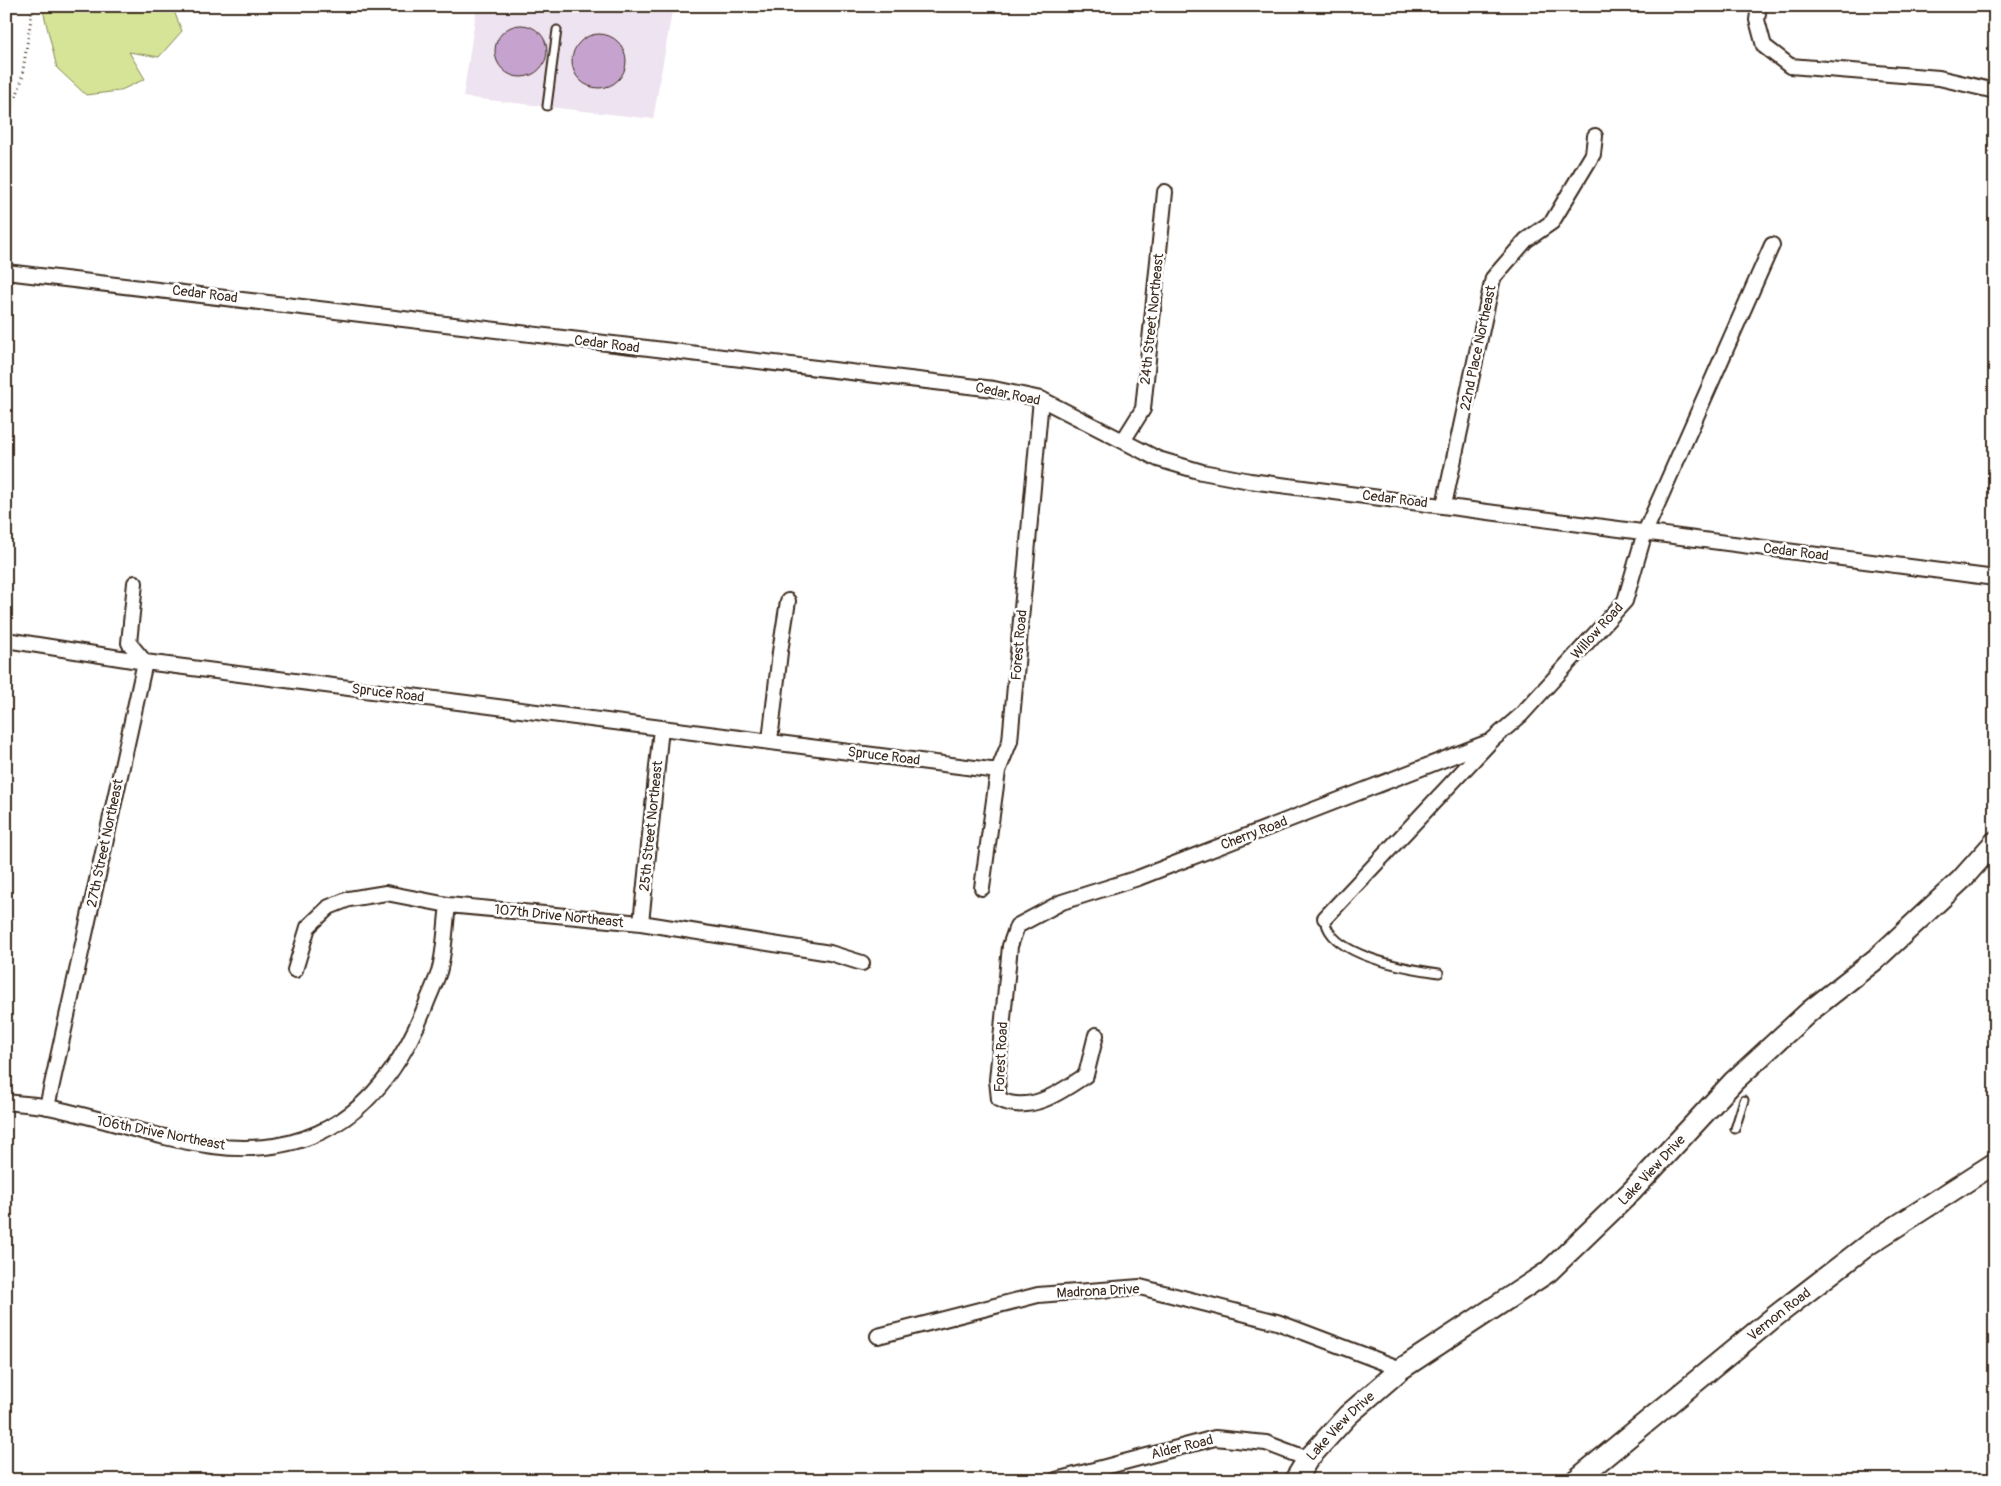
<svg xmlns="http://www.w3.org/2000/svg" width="2001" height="1486" font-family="Pangolin,sans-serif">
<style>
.built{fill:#eee3f0}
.green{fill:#d5e497;stroke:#88875a}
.building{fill:#c5a3ce;stroke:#3b2a1e}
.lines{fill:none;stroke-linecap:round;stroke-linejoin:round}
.lane-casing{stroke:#3b2a1e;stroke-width:11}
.street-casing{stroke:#3b2a1e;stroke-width:18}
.secondary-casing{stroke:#3b2a1e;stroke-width:24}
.path{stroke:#3b2a1e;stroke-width:3;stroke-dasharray:1 4;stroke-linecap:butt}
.lane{stroke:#fff;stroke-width:7}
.street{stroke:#fff;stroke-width:14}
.secondary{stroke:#fff;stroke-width:20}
.labels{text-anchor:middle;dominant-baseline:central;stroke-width:5;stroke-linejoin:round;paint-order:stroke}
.street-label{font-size:14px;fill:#3b2a1e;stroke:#fff}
</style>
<rect width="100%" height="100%" fill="#fff"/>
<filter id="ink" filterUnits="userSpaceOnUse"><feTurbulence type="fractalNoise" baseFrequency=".02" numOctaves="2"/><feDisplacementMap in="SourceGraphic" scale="10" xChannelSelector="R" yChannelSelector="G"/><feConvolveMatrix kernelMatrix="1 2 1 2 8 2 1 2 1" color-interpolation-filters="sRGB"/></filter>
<g filter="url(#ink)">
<path class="built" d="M477 6H673L653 119 463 97Z"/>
<path class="green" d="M42 6H172L182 31 159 57 129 52 145 79 119 91 86 95 57 68Z"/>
<path class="building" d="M495 51a26 26 0 1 1 52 0a26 26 0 1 1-52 0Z
M572 61a27 27 0 1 1 54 0a27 27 0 1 1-54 0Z"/>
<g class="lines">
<g class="lane-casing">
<path id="lane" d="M547 106 557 30
M6 513H7
M1325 918C1327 956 1410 969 1439 973
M1735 1129 1744 1100"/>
</g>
<g class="street-casing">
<path id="street" d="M1759 6 1757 20 1764 46 1790 66 1939 78 1995 91
M6 272 994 389 1041 399 1158 459 1202 472 1250 481 1995 578
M1123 441 1143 409 1165 192
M1444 505 1493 278 1526 240 1552 222 1593 154 1595 136
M6 640 145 662 998 771
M770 741 780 652 788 601
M982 888 998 771 1010 741 1041 399
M1325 918 1491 741 1521 715 1625 601 1645 532 1772 245
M641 923 661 728
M295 970 308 927 329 907 349 899 386 893 448 905 641 923 830 953 862 963
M1096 1035 1086 1075C1061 1092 1029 1115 999 1099L997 1080 1010 946 1017 926 1062 902 1138 878 1486 743
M6 1102C20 1104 34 1104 48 1107 103 1118 157 1139 213 1146 321 1160 387 1103 425 1007 429 996 435 984 439 972 445 951 445 927 448 905
M47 1107 145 662 129 643 135 583
M878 1336 1038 1295 1140 1287 1277 1322 1401 1369
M1056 1480 1215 1438 1266 1443 1308 1459"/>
</g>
<g class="secondary-casing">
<g id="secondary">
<path id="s1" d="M1295 1480 1308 1459 1348 1415 1401 1369 1548 1272 1632 1191 1734 1081 1810 1011 1876 959 1961 880 1995 842"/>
<path id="s2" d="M1576 1480 1773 1318 1869 1244 1995 1163"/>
</g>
</g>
<path class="path" d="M6 125 21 83 33 6"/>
<use href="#lane" class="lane"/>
<use href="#street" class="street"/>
<use href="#secondary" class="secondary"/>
</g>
</g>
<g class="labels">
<g class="street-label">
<text transform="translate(205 294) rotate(7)">Cedar Road</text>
<text transform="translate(1152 319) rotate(-84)">24th Street Northeast</text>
<text transform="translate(607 344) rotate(7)">Cedar Road</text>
<text transform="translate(1478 348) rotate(-78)">22nd Place Northeast</text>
<text transform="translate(1008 394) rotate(12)">Cedar Road</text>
<text transform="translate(1395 499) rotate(7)">Cedar Road</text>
<text transform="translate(1796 552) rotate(7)">Cedar Road</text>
<text transform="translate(1597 631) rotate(-48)">Willow Road</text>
<text transform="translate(1019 645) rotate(-85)">Forest Road</text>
<text transform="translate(388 693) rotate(7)">Spruce Road</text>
<text transform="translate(884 756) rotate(7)">Spruce Road</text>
<text transform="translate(651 826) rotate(-84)">25th Street Northeast</text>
<text transform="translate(1254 833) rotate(-21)">Cherry Road</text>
<text transform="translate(105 843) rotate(-78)">27th Street Northeast</text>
<text transform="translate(559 916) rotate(6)">107th Drive Northeast</text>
<text transform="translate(1001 1057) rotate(-87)">Forest Road</text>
<text transform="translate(161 1133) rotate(11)">106th Drive Northeast</text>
<text stroke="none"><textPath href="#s1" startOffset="476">Lake View Drive</textPath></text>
<text transform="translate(1098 1291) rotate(-3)">Madrona Drive</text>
<text stroke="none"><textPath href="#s2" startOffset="262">Vernon Road</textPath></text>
<text stroke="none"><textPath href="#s1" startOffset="71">Lake View Drive</textPath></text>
<text transform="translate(1182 1447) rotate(-14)">Alder Road</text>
</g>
</g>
<rect width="2001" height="1486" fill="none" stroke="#fff" stroke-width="25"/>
<rect x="12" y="12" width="1976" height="1461" fill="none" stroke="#3b2a1e" stroke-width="2" filter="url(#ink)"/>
</svg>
